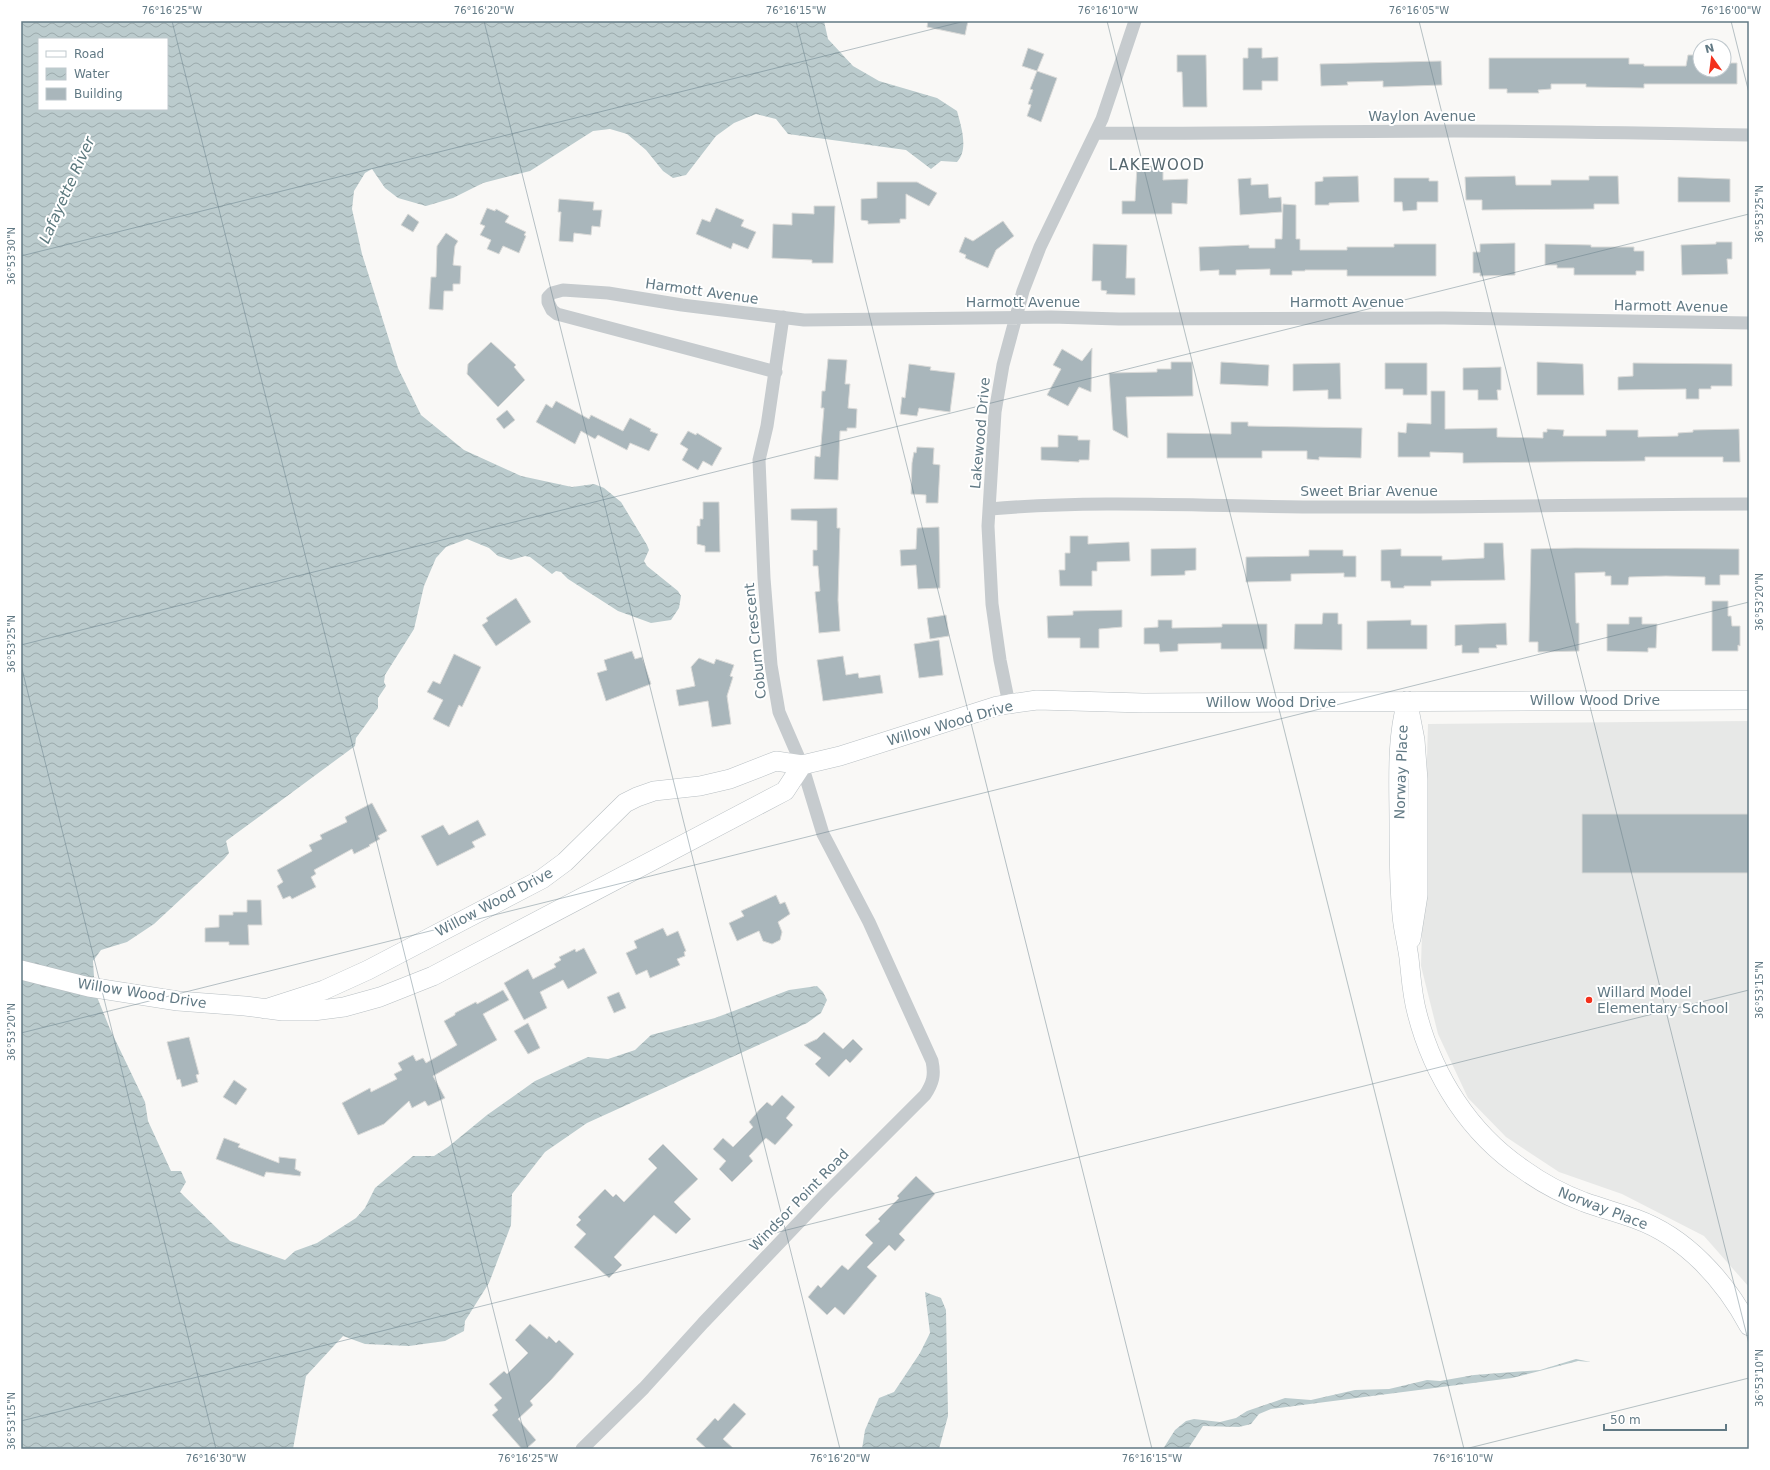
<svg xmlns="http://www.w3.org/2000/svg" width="1770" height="1470" font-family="'DejaVu Sans',sans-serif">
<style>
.built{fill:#e7e8e7}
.water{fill:url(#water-waves);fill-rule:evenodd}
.building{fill:#a9b6bb;stroke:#dadad8}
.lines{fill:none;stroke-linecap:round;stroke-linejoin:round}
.secondary-casing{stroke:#b8bfc3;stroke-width:20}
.street{stroke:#c6cbce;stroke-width:13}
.secondary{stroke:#fff;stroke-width:19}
.ticks{fill:none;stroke:#617984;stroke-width:1;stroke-opacity:0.45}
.poi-dot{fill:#f3301c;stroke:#fff;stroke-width:1.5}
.labels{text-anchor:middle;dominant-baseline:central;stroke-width:4;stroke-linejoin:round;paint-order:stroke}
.street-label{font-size:14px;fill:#617984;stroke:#fff}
.poi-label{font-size:14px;fill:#617984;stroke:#fff;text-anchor:start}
.neighbourhood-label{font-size:15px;letter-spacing:1px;fill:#54666e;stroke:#fff}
.water-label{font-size:15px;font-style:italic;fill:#5c797e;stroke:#fff}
.neatline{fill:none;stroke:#617984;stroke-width:1.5}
.ticks-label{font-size:10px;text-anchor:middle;fill:#617984}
</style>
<defs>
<pattern id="water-waves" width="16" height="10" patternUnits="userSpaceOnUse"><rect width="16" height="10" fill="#bbcbcd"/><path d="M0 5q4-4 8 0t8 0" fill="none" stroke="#9baaac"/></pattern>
</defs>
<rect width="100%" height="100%" fill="#f9f8f6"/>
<path class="built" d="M1749 721V1287L1704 1236 1622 1194 1559 1172 1506 1137 1468 1098 1438 1034 1421 966 1428 724Z"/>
<path class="water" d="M21 21H824L828 39 853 66 879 81 937 98 957 111C961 126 969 149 957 162L941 161 931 169 906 150 788 134 776 119 756 114 734 123 716 136 686 175 673 178 663 171 646 150 627 134 610 129 593 131 530 171 483 183 453 198 426 206 398 198 385 188 372 169 365 173 354 191 352 209 362 254 398 368 421 415 464 450 521 476 572 487 594 484 604 488 621 502 647 545 649 550 644 561 647 566 678 591 681 596 679 608 671 620 651 623 618 611 568 579 561 572 556 571 552 574 530 557 525 556 511 560 498 556 489 548 467 539 446 547 436 558 424 586 414 629 385 675 384 682 386 686 378 698V708L356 738 355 746 226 841 229 853 224 859 154 924 127 942 101 950 93 961 95 992 110 1029 145 1102 148 1121 171 1171H181L186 1182 180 1192 230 1241 285 1260 295 1251 317 1243 356 1218 365 1208 375 1188 413 1156H434L448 1147 487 1115 535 1081 588 1057 608 1059 635 1050 651 1035 715 1018 789 990 817 986 823 992 827 1000 821 1013 807 1023 587 1123 545 1152 512 1194 511 1225 489 1283 465 1321 464 1331 445 1341 409 1346 365 1344 343 1336 306 1376 293 1449H21ZM39 39H167V109H39Z
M925 1292 941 1298 946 1310 948 1416 939 1449H862L865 1430 879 1398 894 1392 920 1353 930 1333Z
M1576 1359 1591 1362 1578 1361 1512 1378 1271 1409 1259 1414 1251 1424 1239 1427 1203 1426 1188 1449H1163L1175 1430 1186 1421 1194 1419 1220 1422 1236 1418 1247 1411 1285 1398 1311 1400 1355 1390 1389 1389 1427 1380 1440 1381 1474 1375 1540 1370Z"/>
<path class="building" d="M928 21H968L965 35 927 27Z
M1028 48 1044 54 1037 71 1057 78 1041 122 1027 116 1031 105 1028 104 1033 90 1030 89 1037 71 1022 66Z
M1248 48H1262V58L1278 57V81H1262V90H1243V58H1248Z
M1177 55H1206L1207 107H1183L1182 72H1177Z
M1688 55H1700V70H1724V63H1737V84H1644V88L1586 87V84H1551V89L1538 90 1539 93H1507V89H1489V58H1629V64H1644V66H1686Z
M1441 61 1442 85 1383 87V81L1347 82 1348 85 1321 86 1320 64Z
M1137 166H1163V180L1188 179 1187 204 1172 203V214H1122V201H1135Z
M1358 176 1359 202 1329 203V205H1315V182L1323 181V177Z
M1515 176 1516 185H1551V180H1589V176H1618L1619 204H1594V209L1482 210V200H1466L1465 177Z
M1678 177 1730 179V202H1678Z
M1251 178V185L1268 184 1269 198 1281 197 1282 212 1240 215 1238 179Z
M1394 178H1429V181H1438V202H1417V210L1403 211 1402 202H1394Z
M877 182H917L937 193 929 206 906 194V219H900V223L868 224V221L861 220V199L877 198Z
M559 199 594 202 593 210H602L600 227 592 226 591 235 574 233 573 242 559 241 561 212H558Z
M1283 204 1296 205V239H1300V250H1347V247H1394V244H1436V276H1347V270H1305V271H1292V275H1270V269L1236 270V275H1219V270L1200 271 1199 247 1249 245V248H1275V239H1282Z
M814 206H835L833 263H812V260L772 258 773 224 792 225V213L814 214Z
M487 208 495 211 496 209 509 216 505 222 526 232 524 235 526 236 519 253 503 246 499 254 487 249 491 240 480 235 485 226 480 224Z
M716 208 744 220 741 226 756 232 748 249 733 243 731 249 696 234 702 219 710 222Z
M408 214 419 222 413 232 401 225Z
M1003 221 1014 236 996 250 988 268 965 258 966 255 959 252 965 237 973 241Z
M446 233 458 241 455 246 453 265 461 266 460 284H453V291H444L443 310 429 309 431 277H436L437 246Z
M1716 242H1732V259H1727L1728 274 1682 275 1681 245 1716 244Z
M1515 243V275L1480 276V273H1473V252H1480V244Z
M1093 244 1127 245 1126 278H1135V295L1106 294 1107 291 1101 290V281H1092Z
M1545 244 1591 245V247H1634V251H1644V271H1636V275H1574V268H1557V265H1545Z
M491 342 516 365 514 367 525 380 498 407 467 374 468 364Z
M1092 348 1091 392 1079 387 1068 406 1047 395 1061 369 1053 365 1062 349 1082 361Z
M828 359 847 360 845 384H850L848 408 857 409 856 428H847V431H840L838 480 814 479 815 456 820 457 824 408H821L822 391H825Z
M1171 362H1192L1193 396 1126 397 1128 438 1113 430 1109 373 1157 372V369H1171Z
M1221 362 1269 365 1268 386 1220 384Z
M1537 362 1583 364 1584 395H1537Z
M1340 363 1341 399H1328V390L1293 391V364Z
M1385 363H1427V395H1403V389H1385Z
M1633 363 1732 364V386H1711V389H1699V399H1686V389L1618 390V377L1633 376Z
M909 364 931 367 930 370 955 373 950 412 919 408 917 416 900 414 902 397 905 398Z
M1501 367V390H1497L1498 400H1478V390H1463V368Z
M1431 391H1445V429L1497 428V437L1543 438V432H1547V429L1564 430 1563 436H1606V430H1638V437L1678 436V433L1693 432V430L1739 429 1740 462H1723V457H1645V461L1463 463V453L1430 452V457H1398V432L1406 433 1407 423 1431 424Z
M556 401 589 419 591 415 623 431 630 418 651 429 650 431 658 434 649 451 630 443 627 450 598 435 595 439 581 431 575 444 536 422 546 404 552 408Z
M507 410 515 420 504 429 496 419Z
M1231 422H1248V426L1362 428 1361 458 1319 457V460L1307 459V451H1262V458H1167V433L1231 434Z
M688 431 696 435 697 433 722 448 712 466 703 461 698 470 682 460 688 449 680 444Z
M1058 435 1078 436V440H1090L1089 460H1079V462L1041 460V447H1058Z
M917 447 934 448 933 464 940 465 938 503H926V495L911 494 912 463 914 452 916 453Z
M703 502H719L720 552H705V546L697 544V526H700V519H703Z
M837 508V528H840L838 600 840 631 819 633 815 592 820 591 818 566H813V550H817V521L791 520V509Z
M939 527 940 588 918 589 916 565 901 566 900 550 916 549 917 528Z
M1070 536H1088V544L1129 542 1130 561 1097 562V571H1092V586H1060L1059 570H1065V553H1070Z
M1484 543H1503L1505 580 1431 581V586H1404V588H1391L1390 581H1381V550L1401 549V556H1442V560L1484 558Z
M1196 548V570L1185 571V575L1151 576V549Z
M1575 548 1739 549V575H1720V585H1705V577L1666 576 1629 577 1628 585H1611V576H1605V572L1575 573 1576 623H1579V651L1538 652V642H1529L1531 549Z
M1309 550H1343V556H1356V577H1344V573L1291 574V581L1246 582V557L1309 556Z
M516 598 531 622 496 646 482 625 488 621 486 618Z
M1712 601H1728V616H1731L1732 626H1740V646L1738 645V651H1712Z
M1122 610V627L1099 629V648H1080V638H1048L1047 616 1073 615V611Z
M1323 613H1338V624H1342V650L1294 649 1295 624H1322Z
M946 615 949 636 930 639 927 618Z
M1629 617H1642V624H1657L1656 648H1648V652L1607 651V624H1629Z
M1158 620H1172V628L1222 627V624H1267V649H1221V643L1178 644V651L1160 652 1159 644H1144V628L1158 627Z
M1411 620V625H1427V649H1367V621Z
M1506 623 1507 645H1496L1497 648H1479V653H1462V645L1455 646V625Z
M939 640 943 675 919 678 914 644Z
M632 651 635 659 642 657 651 684 606 701 597 673 607 670 604 660Z
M454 654 481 667 462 707 459 705 449 727 433 719 443 700 427 692 433 681 440 684Z
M843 656 846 675 858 673 859 678 880 675 883 693 823 701 817 660Z
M699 658 714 664 716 659 734 665 730 676 733 677 727 696 731 724 712 727 708 701 679 706 676 690 695 686 691 667Z
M372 803 387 831 378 836 380 839 369 845 370 846 354 854 352 849 314 870 316 874 311 877 316 887 292 899 290 896 283 899 277 886 283 882 277 870 312 851 309 845 322 839 320 835 347 822 345 817Z
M1582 814H1749V873H1582Z
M478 820 486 835 472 842 475 847 437 866 421 836 443 825 449 835Z
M776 895 780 904 785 902 790 914 778 922 782 932 780 940 772 944 763 941 759 931 737 941 729 923 744 916 741 911Z
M247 900H261L262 925H248L249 945H229V942H205V928L219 927V915H233V912H247Z
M663 928 667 936 678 931 686 951 684 952 685 956 677 959 680 965 650 978 647 970 636 975 626 953 637 948 634 941Z
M584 948 597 973 568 989 563 980 540 992 547 1008 524 1020 504 983 528 969 533 979 556 967 554 964 561 960 559 957 575 949 576 952Z
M503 990 509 1000 483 1014 497 1040 433 1076 445 1098 428 1106 425 1101 412 1108 409 1101 384 1124 358 1135 342 1103 370 1088 371 1092 397 1079 394 1074 402 1070 398 1063 413 1055 416 1061 423 1058 426 1063 457 1045 444 1021 455 1015V1013L476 1002 477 1004Z
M619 992 626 1008 614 1013 607 997Z
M528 1023 540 1048 528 1054 514 1031Z
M824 1032 843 1049 853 1039 863 1049 850 1063 846 1059 829 1077 815 1064 821 1058 804 1045 817 1039Z
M189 1037 199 1074 196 1075 198 1082 182 1087 180 1079 177 1080 167 1042Z
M234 1080 247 1089 236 1105 223 1097Z
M782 1095 795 1107 786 1118 793 1125 775 1145 766 1138 749 1156 753 1161 732 1182 719 1169 726 1161 713 1149 723 1138 733 1147 753 1127 749 1122 759 1110 767 1102 772 1106Z
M224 1138 240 1144 238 1147 279 1163V1157L296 1159 295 1169 301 1172 300 1176 266 1172 264 1177 216 1159Z
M663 1144 698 1179 674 1202 691 1219 676 1234 654 1215 614 1257 622 1265 609 1278 574 1247 586 1234 576 1225 581 1220 578 1217 605 1189 613 1197 616 1194 624 1202 657 1168 648 1159Z
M916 1176 935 1194 899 1234 905 1240 895 1251 889 1245 867 1267 877 1276 844 1315 835 1307 827 1315 808 1297 818 1285 821 1288 842 1265 848 1270 873 1243 865 1235 880 1221 878 1219 899 1198 897 1196Z
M530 1324 547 1339 549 1336 556 1343 559 1340 574 1354 551 1380 530 1401 533 1405 518 1419 536 1440 526 1449H522L492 1415 498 1410 494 1405 502 1398 489 1384 504 1371 507 1374 528 1353 515 1340Z
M734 1403 746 1414 723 1439 734 1449H707L696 1439 715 1418 718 1421Z"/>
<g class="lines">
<g class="secondary-casing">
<path id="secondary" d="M1407 701C1396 741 1399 782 1399 823 1399 854 1399 884 1402 915 1403 929 1407 943 1409 958 1411 976 1412 995 1417 1013 1433 1076 1470 1134 1524 1170 1542 1183 1563 1194 1584 1202 1601 1208 1619 1213 1636 1219 1686 1237 1725 1281 1749 1326
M1409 709 1415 740 1418 780V895L1411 939
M21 970 89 987 178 1001 245 1006 283 1011H313L344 1007 380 997 433 976 785 791 802 765
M265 1009 324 990 368 970 542 879 565 862 625 803 637 797 654 791 700 786 730 779 776 761 802 765 840 756 997 706 1009 704 1037 700 1143 703 1749 700"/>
</g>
<path class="street" d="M1096 133C1215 134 1334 131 1454 131 1552 131 1651 133 1749 135
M776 372 557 314 552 310 548 302V297L552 293 563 290 608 293 682 305 804 320 1051 317 1119 319 1444 318 1749 323
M990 509C1102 499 1216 507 1329 507 1469 508 1609 504 1749 504
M1009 704 1000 660 992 604 988 526 995 412 1003 365 1023 291 1040 247 1102 119 1135 21
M582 1449 644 1388 703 1323 825 1195 925 1095C933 1083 935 1075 932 1061L869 922 823 834 802 765 779 712 771 665 764 578 759 460 767 426 783 317"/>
<use href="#secondary" class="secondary"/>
</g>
<path class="ticks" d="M172 21 528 1449M484 21 840 1449M796 21 1152 1449M1107 21 1464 1449M1419 21 1749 1344M1731 21 1749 93M21 256 965 21M21 645 1749 214M21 665 216 1449M21 1033 1749 602M21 1421 1749 990M1465 1449 1749 1378"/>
<circle class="poi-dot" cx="1589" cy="1000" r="4"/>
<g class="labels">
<g class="street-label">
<text x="1422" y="116">Waylon Avenue</text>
<text transform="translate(702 291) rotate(8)">Harmott Avenue</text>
<text x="1023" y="302">Harmott Avenue</text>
<text x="1347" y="302">Harmott Avenue</text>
<text transform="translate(1671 306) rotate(1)">Harmott Avenue</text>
<text transform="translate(980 433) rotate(-85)">Lakewood Drive</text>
<text x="1369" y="491">Sweet Briar Avenue</text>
<text transform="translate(755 641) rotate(-96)">Coburn Crescent</text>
<text x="1595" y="700">Willow Wood Drive</text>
<text x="1271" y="702">Willow Wood Drive</text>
<text transform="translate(950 723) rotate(-16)">Willow Wood Drive</text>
<text transform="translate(1401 772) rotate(-88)">Norway Place</text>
<text transform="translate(494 902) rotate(-28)">Willow Wood Drive</text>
<text transform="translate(142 993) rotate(9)">Willow Wood Drive</text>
<text transform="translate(799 1200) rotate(-46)">Windsor Point Road</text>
<text transform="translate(1603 1208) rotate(21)">Norway Place</text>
</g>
<g class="poi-label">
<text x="1597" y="992">Willard Model<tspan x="1597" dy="16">Elementary School</tspan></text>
</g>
<g class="neighbourhood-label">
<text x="1157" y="165">LAKEWOOD</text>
</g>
<g class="water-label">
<text transform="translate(67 190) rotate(-66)">Lafayette River</text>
</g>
</g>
<rect width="1770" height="1470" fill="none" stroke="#ffffff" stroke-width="44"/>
<rect x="38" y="38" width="130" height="72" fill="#ffffff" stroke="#c0c9ce"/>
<rect x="46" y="51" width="20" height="6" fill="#ffffff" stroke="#c0c9ce"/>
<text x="74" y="58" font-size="12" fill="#617984">Road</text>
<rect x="46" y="68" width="20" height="12" fill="url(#water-waves)" stroke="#c0c9ce"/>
<text x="74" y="78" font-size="12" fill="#617984">Water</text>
<rect x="46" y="88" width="20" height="12" fill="#a9b6bb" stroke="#c0c9ce"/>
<text x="74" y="98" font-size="12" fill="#617984">Building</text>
<g transform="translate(1712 58) rotate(346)"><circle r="19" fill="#ffffff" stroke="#c0c9ce"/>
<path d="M0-3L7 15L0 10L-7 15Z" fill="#f3301c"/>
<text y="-6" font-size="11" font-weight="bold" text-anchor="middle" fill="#617984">N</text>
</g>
<path d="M1604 1424v6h122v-6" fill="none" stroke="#617984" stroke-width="2"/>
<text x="1610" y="1424" font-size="12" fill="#617984" stroke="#ffffff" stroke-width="3" paint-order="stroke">50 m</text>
<rect x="22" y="22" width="1726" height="1426" class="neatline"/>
<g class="ticks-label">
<text x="172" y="14">76°16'25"W</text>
<text x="484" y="14">76°16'20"W</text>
<text x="796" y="14">76°16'15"W</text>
<text x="1108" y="14">76°16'10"W</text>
<text x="1419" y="14">76°16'05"W</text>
<text x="1731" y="14">76°16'00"W</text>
<text transform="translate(1759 214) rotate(-90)" y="4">36°53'25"N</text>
<text transform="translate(11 256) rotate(-90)" y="4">36°53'30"N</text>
<text transform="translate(1759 602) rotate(-90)" y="4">36°53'20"N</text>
<text transform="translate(11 644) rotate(-90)" y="4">36°53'25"N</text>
<text transform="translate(1759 990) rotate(-90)" y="4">36°53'15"N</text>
<text transform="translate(11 1032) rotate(-90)" y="4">36°53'20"N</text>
<text transform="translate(1759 1378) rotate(-90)" y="4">36°53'10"N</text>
<text transform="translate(11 1421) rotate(-90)" y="4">36°53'15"N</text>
<text x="216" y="1462">76°16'30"W</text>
<text x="528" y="1462">76°16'25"W</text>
<text x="840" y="1462">76°16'20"W</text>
<text x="1152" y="1462">76°16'15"W</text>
<text x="1463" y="1462">76°16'10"W</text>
</g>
</svg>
